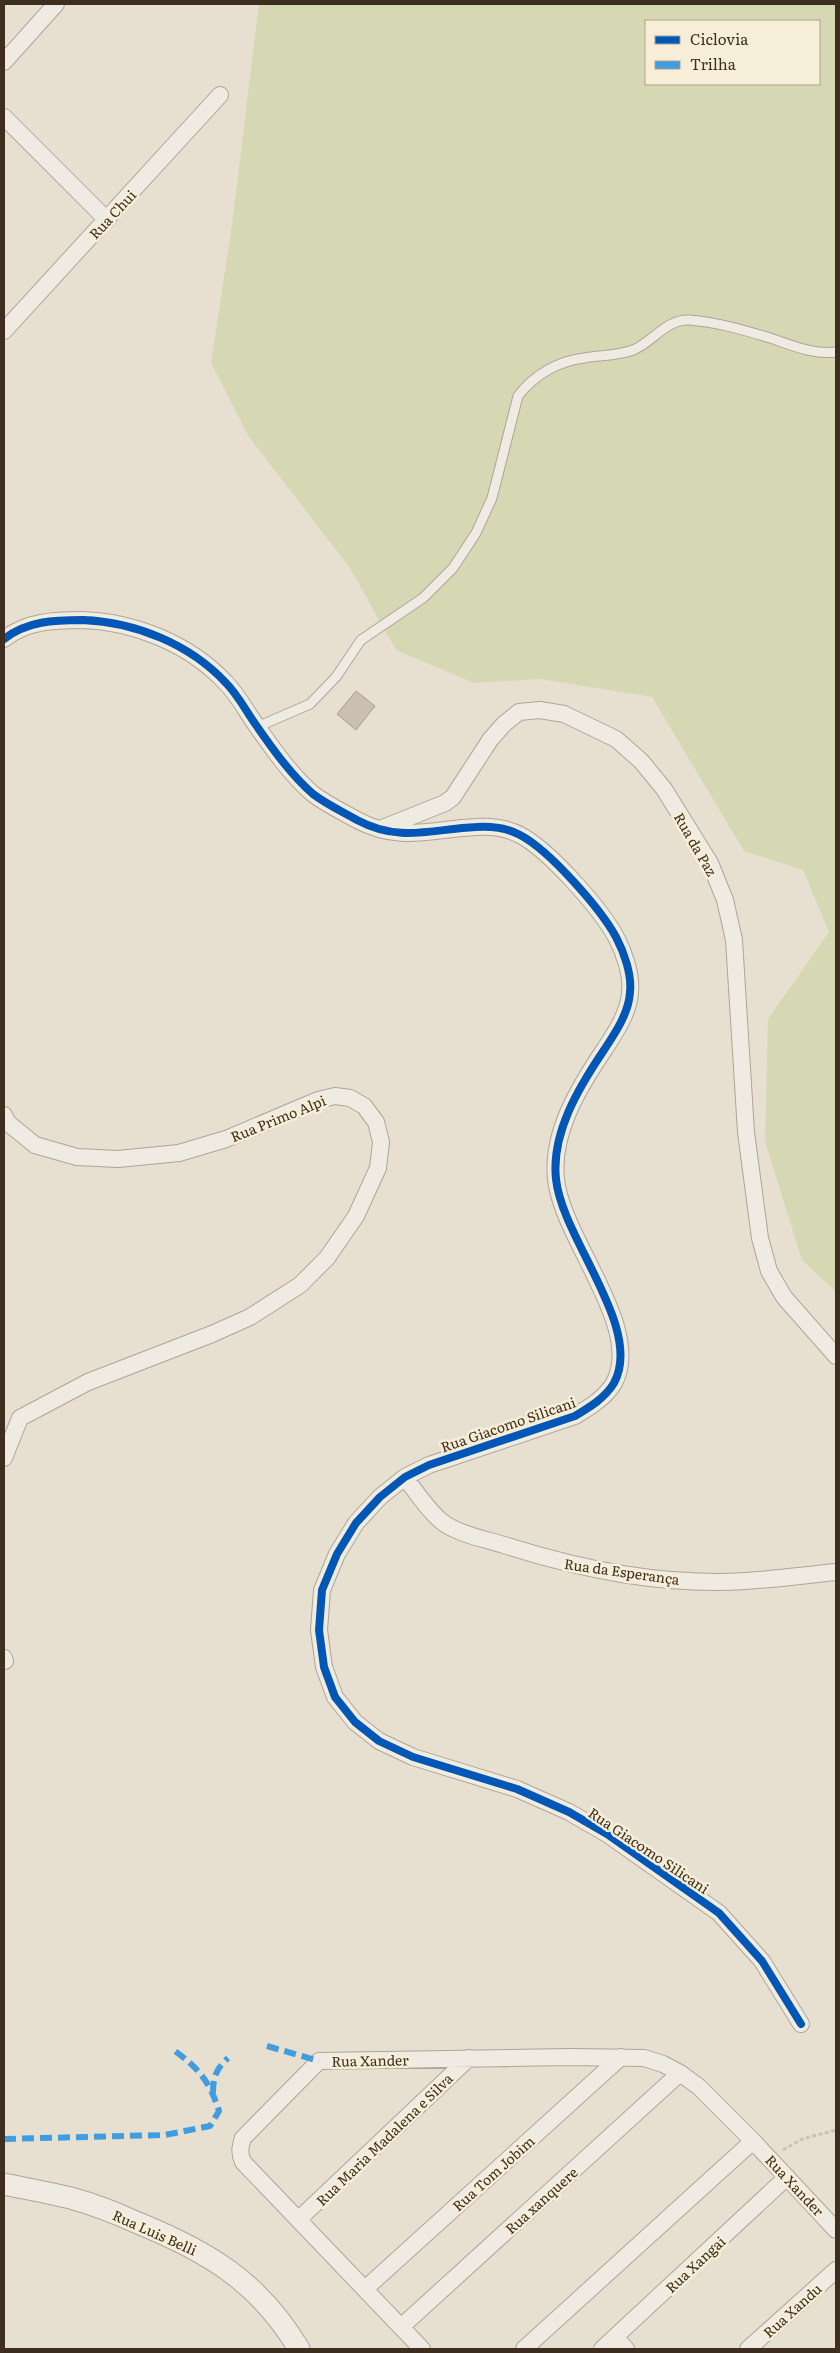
<svg xmlns="http://www.w3.org/2000/svg" width="840" height="2353" font-family="Literata,serif">
<style>
.green{fill:#d6d7b3;fill-rule:evenodd}
.building{fill:#cbbfb2;stroke:#a89c90}
.lines{fill:none;stroke-linecap:round;stroke-linejoin:round}
.service-casing{stroke:#ada599;stroke-width:11}
.minor-casing{stroke:#ada599;stroke-width:18}
.tertiary-casing{stroke:#ada599;stroke-width:23}
.path{stroke:#c8c2b9;stroke-width:3;stroke-dasharray:4 2.5;stroke-linecap:butt}
.service{stroke:#efebe3;stroke-width:9}
.minor{stroke:#efebe3;stroke-width:16}
.tertiary{stroke:#efebe3;stroke-width:21}
.quiet{stroke:#3f9de0;stroke-width:6;stroke-dasharray:12 6;stroke-linecap:butt}
.cycleway-casing{stroke:#f7eed8;stroke-width:11}
.cycleway{stroke:#0057b8;stroke-width:8}
.labels{text-anchor:middle;dominant-baseline:central;stroke-width:5;stroke-linejoin:round;paint-order:stroke}
.street-label{font-size:14px;fill:#3d2e20;stroke:#f7eed8}
</style>
<rect width="100%" height="100%" fill="#e7e0d1"/>
<path class="green" d="M259 4H836V1292L802 1260 765 1141 768 1019 829 932 803 870 744 851 652 697 540 679 474 683 396 650 350 568 249 437 211 363 232 225ZM646 21H819V84H646Z"/>
<path class="building" d="M356 691 375 706 356 730 337 714Z"/>
<g class="lines">
<g class="service-casing">
<path id="service" d="M257 727 310 704 336 677 361 640 423 598 453 568 476 533 492 498 518 396C534 375 558 361 584 358 601 355 617 356 633 350 652 343 666 319 689 320 717 322 744 330 770 338 791 345 814 355 836 352"/>
</g>
<g class="minor-casing">
<path id="minor" d="M4 62 56 4
M4 117 107 220
M4 331 220 95
M4 639C27 621 54 620 83 620 135 622 190 644 226 683 238 695 246 711 256 725 272 748 291 775 313 794 326 804 343 812 357 820 400 843 432 829 476 827 490 826 507 828 520 835 549 850 600 908 616 937 624 952 632 975 630 992 629 1013 615 1033 604 1050 579 1087 551 1133 556 1179 562 1239 644 1328 614 1383 605 1398 590 1407 575 1416L429 1465 405 1477 380 1497 356 1523 337 1554 322 1590 319 1630 324 1667 335 1697 355 1722 379 1741 413 1757 517 1789 569 1812 607 1834 719 1913 762 1961 801 2024
M380 829 445 803 453 797 490 740 504 724 519 712 540 710 564 714 616 739 641 761 664 789 710 863 725 900 734 940 746 1132 760 1238 769 1271 784 1297 836 1356
M4 1115 8 1123 35 1145 77 1157 118 1159 179 1153 226 1139 318 1100 335 1096 350 1098 364 1106 376 1122 381 1142 378 1168 356 1216 327 1258 300 1285 250 1317 212 1334 88 1382 20 1418 4 1458
M405 1477C416 1492 426 1508 441 1521 457 1534 485 1539 504 1545 583 1570 663 1586 746 1581 776 1579 806 1575 836 1572
M4 1658 5 1661
M299 2219 469 2058
M365 2289 621 2057
M401 2327 680 2073
M616 2338 626 2349
M422 2349 243 2162C239 2153 240 2147 243 2138L319 2061 570 2057 644 2058 663 2064 680 2073 699 2087 753 2141 836 2230
M524 2349 753 2141
M602 2349 787 2177
M748 2349 836 2270"/>
</g>
<g class="tertiary-casing">
<path id="tertiary" d="M4 2184C27 2189 51 2193 74 2199 96 2205 118 2214 138 2223 209 2252 259 2282 299 2349"/>
</g>
<path class="path" d="M783 2150 802 2139 836 2130"/>
<use href="#service" class="service"/>
<use href="#minor" class="minor"/>
<use href="#tertiary" class="tertiary"/>
<path class="quiet" d="M267 2046 319 2061
M213 2093C213 2077 216 2069 228 2058
M4 2139 165 2135 210 2126 219 2111C209 2079 197 2067 171 2048"/>
<g class="cycleway-casing">
<path id="cycleway" d="M4 639C27 621 54 620 83 620 135 622 190 644 226 683 238 695 246 711 256 725 272 748 291 775 313 794 326 804 343 812 357 820 400 843 432 829 476 827 490 826 507 828 520 835 549 850 600 908 616 937 624 952 632 975 630 992 629 1013 615 1033 604 1050 579 1087 551 1133 556 1179 562 1239 644 1328 614 1383 605 1398 590 1407 575 1416L429 1465 405 1477 380 1497 356 1523 337 1554 322 1590 319 1630 324 1667 335 1697 355 1722 379 1741 413 1757 517 1789 569 1812 607 1834 719 1913 762 1961 801 2024"/>
</g>
<use href="#cycleway" class="cycleway"/>
</g>
<g class="labels">
<g class="street-label">
<text transform="translate(112 214) rotate(-47)">Rua Chui</text>
<text transform="translate(696 844) rotate(60)">Rua da Paz</text>
<text transform="translate(278 1118) rotate(-22)">Rua Primo Alpi</text>
<text transform="translate(508 1424) rotate(-19)">Rua Giacomo Silicani</text>
<text transform="translate(622 1571) rotate(8)">Rua da Esperança</text>
<text transform="translate(649 1850) rotate(34)">Rua Giacomo Silicani</text>
<text transform="translate(370 2060) rotate(-1)">Rua Xander</text>
<text transform="translate(384 2139) rotate(-44)">Rua Maria Madalena e Silva</text>
<text transform="translate(493 2173) rotate(-42)">Rua Tom Jobim</text>
<text transform="translate(795 2185) rotate(47)">Rua Xander</text>
<text transform="translate(541 2200) rotate(-42)">Rua xanquere</text>
<text transform="translate(155 2232) rotate(24)">Rua Luis Belli</text>
<text transform="translate(695 2264) rotate(-43)">Rua Xangai</text>
<text transform="translate(792 2310) rotate(-42)">Rua Xandu</text>
</g>
</g>
<rect width="840" height="2353" fill="none" stroke="#3d2e20" stroke-width="10"/>
<rect x="645" y="20" width="175" height="65" fill="#f7eed8" stroke="#ada18e"/>
<rect x="655" y="36" width="25" height="8" fill="#0057b8" stroke="#ada18e"/>
<text x="690" y="45" font-size="15" fill="#3d2e20">Ciclovia</text>
<rect x="655" y="61" width="25" height="8" fill="#3f9de0" stroke="#ada18e"/>
<text x="690" y="70" font-size="15" fill="#3d2e20">Trilha</text>
</svg>
